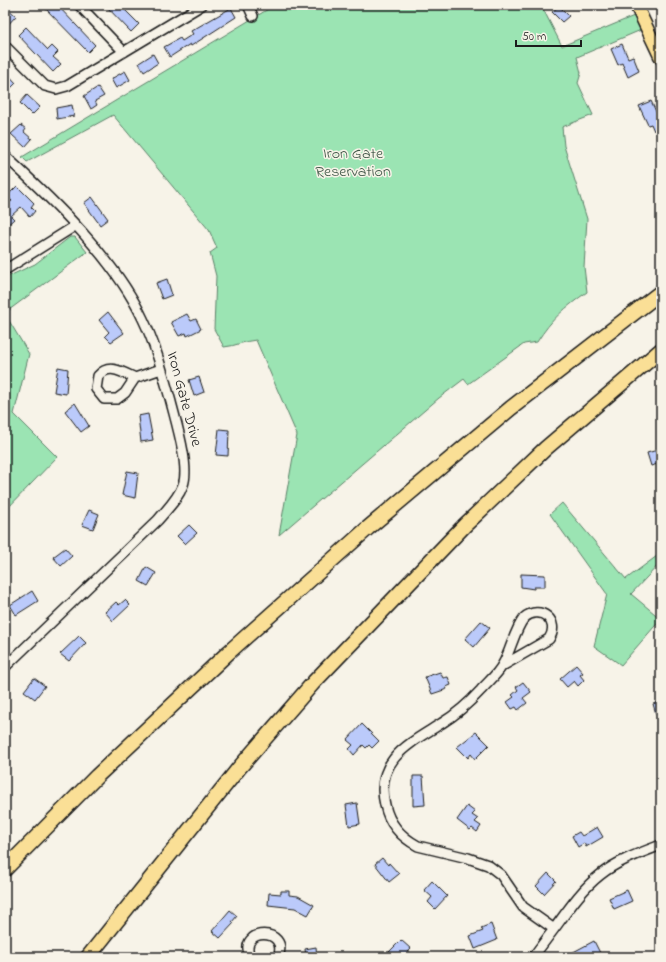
<svg xmlns="http://www.w3.org/2000/svg" width="666" height="962" font-family="'Indie Flower',sans-serif">
<style>
.green{fill:#9be4b3;stroke:#5c8068}
.building{fill:#bbcafa;stroke:#1c1c1c}
.lines{fill:none;stroke-linecap:round;stroke-linejoin:round}
.minor-casing{stroke:#1c1c1c;stroke-width:12}
.major-casing{stroke:#1c1c1c;stroke-width:15}
.highway-casing{stroke:#1c1c1c;stroke-width:17}
.minor{stroke:#f7f3e8;stroke-width:9}
.major{stroke:#fadf96;stroke-width:12}
.highway{stroke:#fadf96;stroke-width:14}
.labels{text-anchor:middle;dominant-baseline:central;stroke-width:3;stroke-linejoin:round;paint-order:stroke}
.park-label{font-size:16px;fill:#425849;stroke:#f7f3e8}
.street-label{font-size:16px;fill:#1c1c1c;stroke:#f7f3e8}
</style>
<rect width="100%" height="100%" fill="#f7f3e8"/>
<filter id="ink" filterUnits="userSpaceOnUse"><feTurbulence type="fractalNoise" baseFrequency=".025" numOctaves="2"/><feDisplacementMap in="SourceGraphic" scale="8" xChannelSelector="R" yChannelSelector="G"/><feConvolveMatrix kernelMatrix="1 2 1 2 8 2 1 2 1" color-interpolation-filters="sRGB"/></filter>
<g filter="url(#ink)">
<path class="green" d="M275 5H541L562 46 634 16 641 30 577 57 581 73 578 83 593 115 562 127 564 146 587 219 584 267 587 292C565 308 552 318 537 342L524 344 468 384 464 379 439 398 279 535 297 435 256 340C244 341 236 346 224 347L214 329 216 276 210 253 217 248 209 230 113 115 27 162 22 157Z
M70 237H75L87 252 5 313V278L35 264Z
M5 314 29 354 14 414 57 457 5 511Z
M562 503 626 579 661 553V562L631 594 661 619 621 665 594 646 607 594 550 514Z"/>
<path class="building" d="M42 5H57L95 45 88 52Z
M105 5H120L139 24 131 32Z
M5 6 16 16 5 28Z
M559 6 569 16 562 22 552 12Z
M231 8 236 17 191 46 190 44 170 57 164 47 180 38 182 41 193 34 191 31Z
M26 27 48 50 52 46 58 52 53 57 61 64 53 72 18 35Z
M622 44 628 58 633 56 639 71 628 77 622 63 618 65 611 49Z
M153 54 158 63 144 72 139 63Z
M5 71 16 83 9 90 5 86Z
M125 71 130 80 116 88 111 79Z
M98 87 104 96 95 101 97 105 91 109 84 96Z
M27 95 40 107 32 115 20 103Z
M651 101 660 120 658 121 661 128 654 131 651 124 648 125 639 106Z
M72 105 74 116 57 119 56 108Z
M21 125 26 129 24 132 32 139 25 147 11 134Z
M17 186 34 203 31 207 35 211 30 217 21 207 11 216 14 219 5 227V204L12 201 7 196Z
M92 197 108 219 100 225 84 203Z
M167 279 172 295 162 299 156 283Z
M108 312 124 333 111 342 105 336 109 332 99 320Z
M187 314 191 321 196 319 201 329 187 336 186 333 179 336 171 322Z
M58 367 68 369 66 394 54 392Z
M199 377 204 392 194 396 189 380Z
M75 403 89 426 81 432 65 411Z
M148 414 153 440 141 442 138 416Z
M219 429 229 430 228 456 216 455Z
M661 449V463L651 466 647 453Z
M127 471 138 473 135 498 122 495Z
M89 510 99 514 93 529 82 525Z
M189 525 197 533 185 544 177 536Z
M65 548 72 556 61 566 53 557Z
M146 567 156 573 148 586 139 581Z
M521 574 545 575V587H534V589L521 587Z
M32 591 38 601 16 615 10 605Z
M125 600 130 605 113 621 105 612 116 602 119 605Z
M481 621 490 628 474 647 465 639Z
M79 636 86 643 69 661 60 654Z
M576 665 583 673 580 675 584 680 578 686 574 681 567 687 560 679Z
M440 672 443 678 448 677 451 685 446 687 447 689 432 694 425 677Z
M34 678 45 686 35 699 24 691Z
M523 682 531 692 523 698 527 703 518 710 516 707 512 709 507 702 514 697 512 695 518 690 516 687Z
M661 701V724H659L653 704Z
M362 724 379 741 372 748 369 745 366 748 363 745 354 755 349 749 353 745 347 740Z
M476 732 489 745 475 759 471 754 468 758 457 747Z
M413 776H423L425 805 413 806Z
M357 803 360 824 349 826 346 805Z
M467 806 475 812 472 815 478 819 475 822 481 826 477 832 472 828 470 830 457 820Z
M597 827 603 837 586 847 584 843 578 847 572 836 579 832 582 836Z
M382 858 388 865 389 863 399 874 389 882 375 864Z
M548 873 556 881 544 894 536 886Z
M432 881 447 896 435 909 428 902 432 897 424 890Z
M627 890 632 901 614 909 609 898Z
M281 891H289V895L298 896 314 905 308 915 295 908 268 905 269 893 281 894Z
M230 910 237 916 232 922 234 923 220 938 212 931Z
M491 924 497 940 475 949 470 936 483 931 481 928Z
M401 940 411 949 403 957H384Z
M594 941 601 955 597 957H564Z
M316 947 317 957H306L305 949Z"/>
<g class="lines">
<g class="minor-casing">
<path id="minor" d="M79 5 124 52
M248 5 253 16
M5 46 45 86 56 89 67 86 202 5
M5 156C53 200 115 259 143 319 156 346 163 374 171 402 176 422 190 467 183 485 178 499 167 509 158 520L5 667
M5 270 75 226
M135 378C122 372 109 363 98 376L96 389 104 399H117L125 393 135 378 161 369
M502 666 549 639C561 621 540 604 524 618 514 631 511 650 503 664 498 674 488 682 481 690 470 702 457 714 442 723 411 743 374 759 385 805 389 824 401 837 418 846L468 858 488 865 501 875 523 907 554 929C568 910 581 890 600 875 617 861 640 853 661 845
M250 957C237 927 290 927 278 957
M533 957 554 929"/>
</g>
<g class="major-casing">
<path id="major" d="M636 5 661 58"/>
</g>
<g class="highway-casing">
<path id="highway" d="M5 869 97 776 229 652 368 528 511 408 661 292
M88 957 239 768 314 682 465 525 546 448 661 350"/>
</g>
<use href="#minor" class="minor"/>
<use href="#major" class="major"/>
<use href="#highway" class="highway"/>
</g>
</g>
<g class="labels">
<g class="park-label">
<text x="353" y="154">Iron Gate<tspan x="353" dy="18">Reservation</tspan></text>
</g>
<g class="street-label">
<text transform="translate(184 399) rotate(75)">Iron Gate Drive</text>
</g>
</g>
<rect width="666" height="962" fill="none" stroke="#f7f3e8" stroke-width="20"/>
<rect x="10" y="10" width="646" height="942" fill="none" stroke="#1c1c1c" stroke-width="1.5" filter="url(#ink)"/>
<path d="M516 40v6h65v-6" fill="none" stroke="#1c1c1c" stroke-width="2"/>
<text x="522" y="40" font-size="12" fill="#1c1c1c" stroke="#f7f3e8" stroke-width="3" paint-order="stroke">50 m</text>
</svg>
